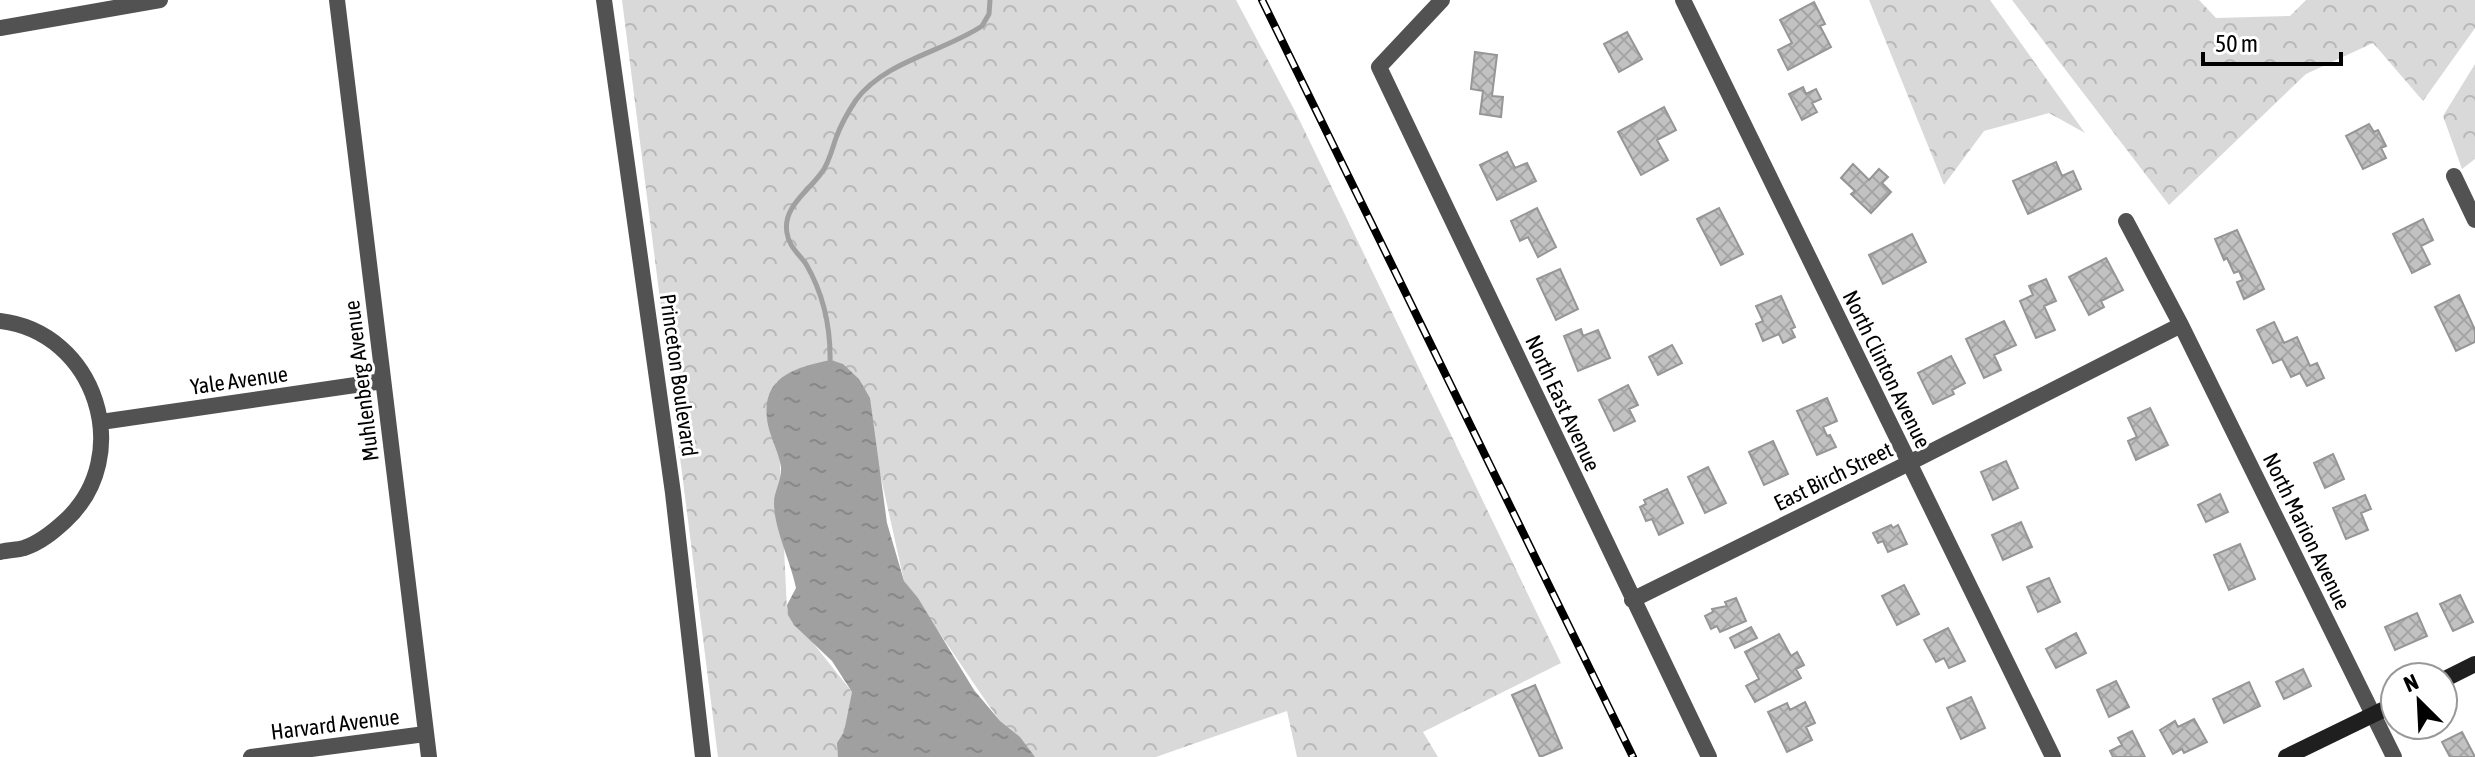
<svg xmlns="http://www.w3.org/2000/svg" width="2475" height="757" font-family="'Asap Condensed',sans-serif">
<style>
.forest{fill:url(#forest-crowns)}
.water{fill:url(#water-ripples)}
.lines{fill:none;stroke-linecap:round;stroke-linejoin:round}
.stream{stroke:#a0a0a0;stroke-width:5}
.building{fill:url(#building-cross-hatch);stroke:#969696;stroke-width:2}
.street{stroke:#525252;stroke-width:16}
.secondary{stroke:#1f1f1f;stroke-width:16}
.rail-casing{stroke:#000;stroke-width:8}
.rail{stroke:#fff;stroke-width:5;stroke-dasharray:15;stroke-linecap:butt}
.labels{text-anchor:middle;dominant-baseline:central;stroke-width:6;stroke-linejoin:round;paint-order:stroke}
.street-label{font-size:22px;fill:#000;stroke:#fff}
</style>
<defs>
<pattern id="forest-crowns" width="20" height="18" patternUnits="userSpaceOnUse" patternTransform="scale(2)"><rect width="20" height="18" fill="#d9d9d9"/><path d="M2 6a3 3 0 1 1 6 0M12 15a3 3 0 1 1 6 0" fill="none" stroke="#b8b8b8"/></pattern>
<pattern id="water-ripples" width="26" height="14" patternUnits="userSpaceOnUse" patternTransform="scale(2)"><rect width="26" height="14" fill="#a0a0a0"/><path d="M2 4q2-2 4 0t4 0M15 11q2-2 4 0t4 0" fill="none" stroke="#888"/></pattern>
<pattern id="building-cross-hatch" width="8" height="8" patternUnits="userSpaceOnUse" patternTransform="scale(2)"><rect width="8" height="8" fill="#c2c2c2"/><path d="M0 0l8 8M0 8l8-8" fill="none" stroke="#a5a5a5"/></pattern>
</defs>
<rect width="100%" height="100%" fill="#fff"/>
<path class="forest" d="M622 0H1236L1297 115 1561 663 1423 732 1438 757H1297L1287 711 1156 757H1024L904 581 859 379 776 382 787 610 852 692 854 757H718Z
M1869 0H1990L2085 133 2049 113 1984 131 1944 185Z
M2012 0H2199L2216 18 2290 16 2306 0H2475V28L2423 101 2373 43 2306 74 2169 205Z
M2475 64V159L2462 169 2443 116Z"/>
<path class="water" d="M831 360 843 364 859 379 870 398 887 523 904 581 918 598 974 690 1000 721 1020 737 1035 757H838L837 743 844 732 852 692 832 661 794 625 788 615 787 605 796 588C791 562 774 529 774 503 774 491 782 480 781 467 779 453 771 439 768 425 759 378 792 368 831 360Z"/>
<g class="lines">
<path class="stream" d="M830 364C831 330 824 295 806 264 799 254 789 247 787 233 782 207 809 191 822 172 829 163 832 149 836 138 841 124 848 112 856 100 885 61 943 52 982 26L989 14 990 0"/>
</g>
<path class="building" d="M1814 2 1825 24 1820 26 1831 47 1788 70 1778 50 1792 43 1780 20Z
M1627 32 1642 59 1619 72 1604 44Z
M1475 52 1497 55 1492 96 1503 97 1501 117 1480 114 1483 91 1471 89Z
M1803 87 1806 94 1816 89 1821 99 1812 103 1817 112 1802 120 1789 94Z
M1664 107 1676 130 1657 140 1668 160 1641 175 1618 132Z
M2369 124 2374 132 2378 130 2386 146 2381 148 2386 158 2363 169 2346 136Z
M1507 152 1515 168 1527 163 1536 181 1497 200 1480 165Z
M2056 162 2062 176 2073 171 2081 189 2028 214 2013 181Z
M1853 164 1869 180 1879 169 1888 177 1882 183 1891 192 1871 213 1851 194 1855 191 1841 178Z
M1537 208 1556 247 1538 257 1528 237 1520 241 1511 221Z
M1719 208 1743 254 1721 265 1697 219Z
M2423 219 2433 240 2421 246 2430 264 2412 273 2393 234Z
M2237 230 2264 289 2244 299 2237 282 2243 280 2239 271 2234 273 2227 258 2224 260 2215 239Z
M1912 234 1926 262 1883 284 1869 255Z
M2106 258 2123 290 2101 301 2104 307 2089 315 2069 277Z
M1560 269 1578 309 1556 320 1537 279Z
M2046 279 2056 301 2044 306 2055 330 2036 338 2020 301 2033 295 2029 286Z
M2459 295 2475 330V342L2456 351 2435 307Z
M1781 296 1795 327 1791 329 1795 337 1783 343 1779 334 1763 341 1756 324 1763 321 1756 306Z
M2004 321 2016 345 1994 355 2001 370 1984 378 1966 339Z
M2274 322 2284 343 2297 337 2310 366 2317 363 2324 378 2307 386 2300 373 2291 377 2282 359 2273 363 2257 330Z
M1581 329 1583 336 1598 330 1610 358 1578 371 1564 336Z
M1672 345 1682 363 1658 375 1649 357Z
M1951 356 1965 383 1952 390 1954 394 1933 404 1918 373Z
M1628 385 1638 405 1629 409 1635 421 1614 431 1599 400Z
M1827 398 1837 421 1823 427 1827 436 1830 435 1836 447 1817 455 1797 411Z
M2150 408 2168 445 2136 460 2128 441 2137 437 2128 418Z
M1773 441 1788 474 1764 485 1749 452Z
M2333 454 2344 479 2325 488 2314 463Z
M2006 461 2018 488 1993 500 1981 472Z
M1708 467 1726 503 1705 513 1688 477Z
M1667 489 1683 523 1659 535 1652 519 1646 521 1640 507 1646 504 1644 500Z
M2220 494 2228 512 2206 522 2198 505Z
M2365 495 2371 509 2361 513 2368 530 2346 539 2333 508Z
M2021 522 2032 547 2003 560 1992 535Z
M1891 525 1893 528 1898 525 1907 544 1888 552 1883 541 1878 543 1873 533Z
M2240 544 2255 579 2229 590 2214 555Z
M2049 578 2060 602 2038 612 2027 587Z
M1904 585 1919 614 1897 625 1882 596Z
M2460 595 2473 622 2453 631 2440 604Z
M1736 598 1746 621 1720 632 1717 626 1711 629 1705 616 1713 612 1712 609 1727 606 1725 602Z
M2417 613 2427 636 2395 650 2385 627Z
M1751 627 1757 638 1735 648 1730 638Z
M1948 628 1965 661 1949 668 1944 658 1936 662 1924 640Z
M2076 633 2086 653 2056 668 2046 649Z
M1779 634 1791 656 1797 652 1804 665 1796 669 1801 678 1755 702 1746 686 1759 679 1745 652Z
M2303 669 2311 686 2284 699 2276 682Z
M2116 681 2129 707 2109 717 2097 690Z
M2249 682 2260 706 2224 723 2213 699Z
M1535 685 1562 748 1540 757 1512 695Z
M1971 697 1985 728 1961 739 1947 708Z
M1805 702 1815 723 1806 727 1812 740 1787 752 1768 712 1787 703 1790 710Z
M2194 719 2207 742 2184 753 2182 749 2173 754 2160 730 2175 721 2178 727Z
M2132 731 2145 757H2113L2110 751 2122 745 2118 738Z
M2462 732 2475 757H2450L2442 742Z"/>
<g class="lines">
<path class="street" d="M337 0 429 757
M604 0 673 493 703 757
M1442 0 1379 67 1709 757
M1683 0 2053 757
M0 28 160 0
M2454 176 2475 220
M2126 221 2181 325 2394 757
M0 321C96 332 136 456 65 521 53 532 40 543 24 548 17 550 8 550 0 552
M101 422 383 381
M1632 600 1909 463 2181 325
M251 757 425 734"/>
<path class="secondary" d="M2443 680 2475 664
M2286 757 2395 704"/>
<g class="rail-casing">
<path id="rail" d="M1262 0 1633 757"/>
</g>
<use href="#rail" class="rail"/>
</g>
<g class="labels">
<g class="street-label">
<text transform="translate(1887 369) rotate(64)">North Clinton Avenue</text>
<text transform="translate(679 375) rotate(82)">Princeton Boulevard</text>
<text transform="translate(239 380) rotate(-8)">Yale Avenue</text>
<text transform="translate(361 381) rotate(-97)">Muhlenberg Avenue</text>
<text transform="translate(1563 403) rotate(65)">North East Avenue</text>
<text transform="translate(1833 476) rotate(-26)">East Birch Street</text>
<text transform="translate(2307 531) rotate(64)">North Marion Avenue</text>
<text transform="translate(335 724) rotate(-7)">Harvard Avenue</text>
</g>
</g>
<g transform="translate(2419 701) rotate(336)"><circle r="38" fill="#ffffff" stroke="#999999" stroke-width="2"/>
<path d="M0-6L14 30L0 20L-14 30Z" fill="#000000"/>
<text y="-12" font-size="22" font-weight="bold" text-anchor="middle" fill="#000000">N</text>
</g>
<path d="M2203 52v12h138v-12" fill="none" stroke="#000000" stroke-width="4"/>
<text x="2215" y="52" font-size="24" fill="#000000" stroke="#ffffff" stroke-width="6" paint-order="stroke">50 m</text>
</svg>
